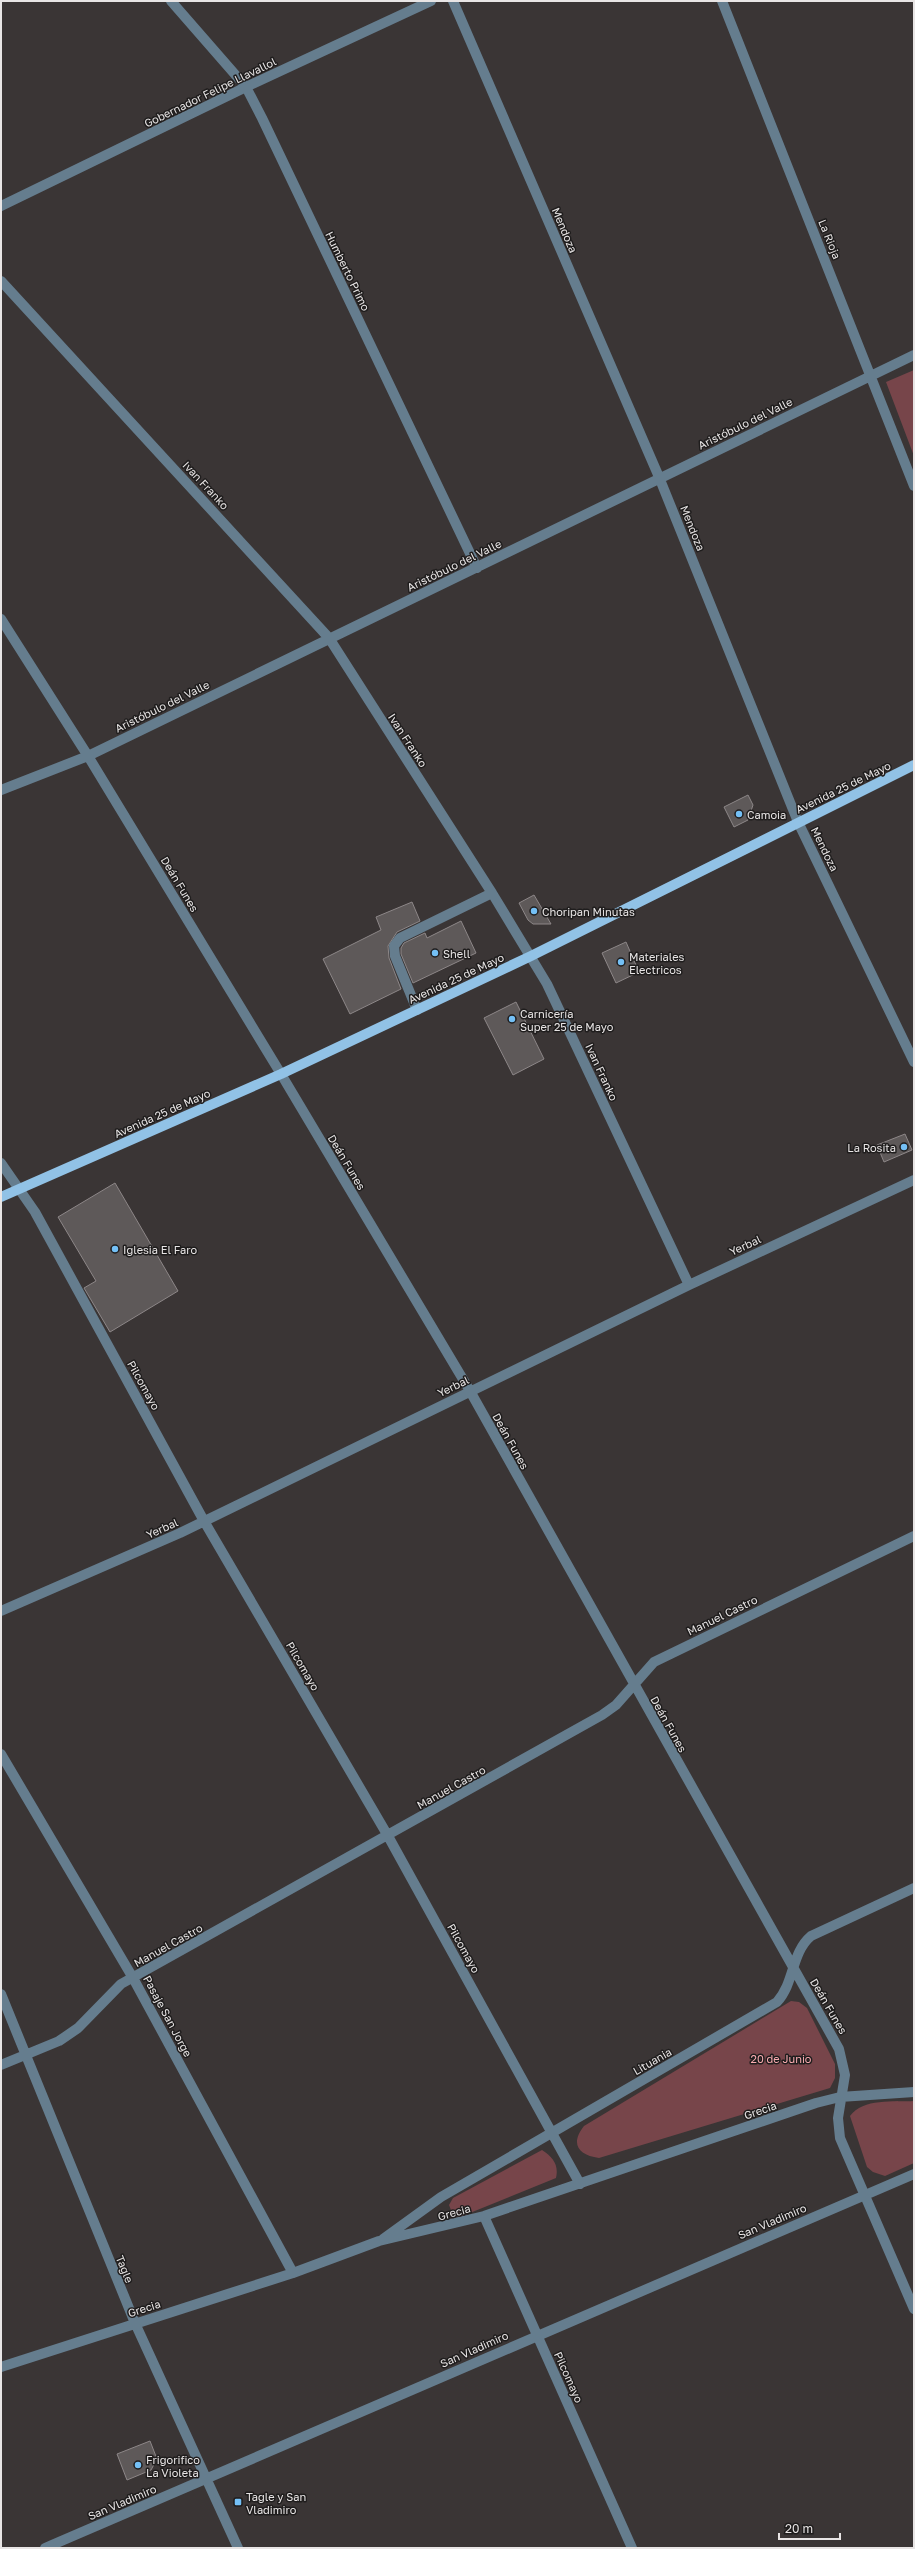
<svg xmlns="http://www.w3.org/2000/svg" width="915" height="2549" font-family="'Golos Text',sans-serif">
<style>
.green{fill:#77454a}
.building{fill:#5e5959;stroke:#8d8788}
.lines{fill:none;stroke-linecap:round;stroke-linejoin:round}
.minor{stroke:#657d8e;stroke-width:10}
.major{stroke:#91c2e6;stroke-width:10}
.poi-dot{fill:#74c0f6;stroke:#1f1d1d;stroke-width:1.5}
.labels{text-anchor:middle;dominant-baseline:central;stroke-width:3;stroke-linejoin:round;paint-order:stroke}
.street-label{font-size:11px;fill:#e8e5e5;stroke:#1f1d1d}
.poi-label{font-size:11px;fill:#e8e5e5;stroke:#1f1d1d;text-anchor:start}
.park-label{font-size:11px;fill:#f9abb0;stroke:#1f1d1d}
</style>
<rect width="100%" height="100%" fill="#3a3535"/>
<path class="green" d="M914 370V456L886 382Z
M791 2001 799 2002 807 2008 835 2064V2078L830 2088 599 2158C578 2155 570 2144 584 2126Z
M914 2101V2163L885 2176 873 2172 867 2167 850 2116C863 2098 894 2102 914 2101Z
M542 2150C553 2157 559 2165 556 2178L460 2217 453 2215 449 2205 453 2198Z"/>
<path class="building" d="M748 795 753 805 748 820 734 827 724 807Z
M534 895 551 924H533L528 920 519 903Z
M412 902 420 921 397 932 388 946 389 958 401 989 350 1014 323 959 381 930 376 917Z
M461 921 476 953 413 983 401 954V948L404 943 425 933 427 938Z
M626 942 639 972 616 983 602 953Z
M516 1002 544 1059 513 1075 484 1018Z
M905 1134 912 1150 884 1162 877 1145Z
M115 1183 178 1291 110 1332 84 1288 96 1281 58 1217Z
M150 2441 157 2459 151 2470 127 2480 117 2454Z"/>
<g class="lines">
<path class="minor" d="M171 1 246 87 262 118 477 568
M453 1 659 477 798 822 914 1062
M722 1 914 486
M1 206 246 87 431 1
M1 281 329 638 492 893 547 984 689 1285
M1 619 88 756 281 1074 470 1391 839 2049 845 2075 838 2118 840 2138 914 2309
M1 790 88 756 914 355
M417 1010 395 956 394 946 400 938 492 893
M1 1163 35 1212 204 1521 388 1836 580 2184
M1 1611 180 1533 689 1285 914 1180
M1 1754 133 1978 293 2273
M1 1994 135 2323 238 2548
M1 2065 59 2041 78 2028 121 1984 602 1715 616 1705 654 1662 914 1536
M484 2216 632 2548
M383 2239 441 2197 777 2002C795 1982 791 1953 811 1936L914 1888
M1 2367 293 2273 379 2241 484 2216 816 2103 840 2097 914 2092
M45 2548 914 2174"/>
<path class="major" d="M1 1197 281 1074 531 956 914 765"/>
</g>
<g class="poi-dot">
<circle cx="739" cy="814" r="4"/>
<circle cx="534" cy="911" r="4"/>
<circle cx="435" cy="953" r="4"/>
<circle cx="621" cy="962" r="4"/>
<circle cx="512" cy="1019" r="4"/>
<circle cx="904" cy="1147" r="4"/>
<circle cx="115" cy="1249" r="4"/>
<circle cx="138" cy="2465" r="4"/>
<rect x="234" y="2498" width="8" height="8" rx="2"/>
</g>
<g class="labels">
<g class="street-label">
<text transform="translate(210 92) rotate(-26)">Gobernador Felipe Llavallol</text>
<text transform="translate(565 230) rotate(67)">Mendoza</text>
<text transform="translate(830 239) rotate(68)">La Rioja</text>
<text transform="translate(348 271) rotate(64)">Humberto Primo</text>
<text transform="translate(745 423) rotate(-26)">Aristóbulo del Valle</text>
<text transform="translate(206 485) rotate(47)">Ivan Franko</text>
<text transform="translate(693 528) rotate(68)">Mendoza</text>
<text transform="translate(454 565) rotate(-26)">Aristóbulo del Valle</text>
<text transform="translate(162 706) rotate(-26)">Aristóbulo del Valle</text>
<text transform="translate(408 740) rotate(57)">Ivan Franko</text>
<text transform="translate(843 787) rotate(-26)">Avenida 25 de Mayo</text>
<text transform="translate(825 849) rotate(64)">Mendoza</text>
<text transform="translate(180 884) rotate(59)">Deán Funes</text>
<text transform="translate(456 978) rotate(-25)">Avenida 25 de Mayo</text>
<text transform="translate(602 1072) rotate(65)">Ivan Franko</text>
<text transform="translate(162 1113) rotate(-24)">Avenida 25 de Mayo</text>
<text transform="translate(347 1162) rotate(59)">Deán Funes</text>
<text transform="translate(745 1245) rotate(-25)">Yerbal</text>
<text transform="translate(144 1385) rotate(61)">Pilcomayo</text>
<text transform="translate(453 1386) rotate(-26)">Yerbal</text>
<text transform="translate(511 1441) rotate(61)">Deán Funes</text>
<text transform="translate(162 1528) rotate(-24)">Yerbal</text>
<text transform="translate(722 1615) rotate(-26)">Manuel Castro</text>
<text transform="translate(303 1666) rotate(60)">Pilcomayo</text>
<text transform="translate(669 1724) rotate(61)">Deán Funes</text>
<text transform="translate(451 1787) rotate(-29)">Manuel Castro</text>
<text transform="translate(168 1945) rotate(-29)">Manuel Castro</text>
<text transform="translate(464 1948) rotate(61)">Pilcomayo</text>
<text transform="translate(829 2006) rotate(60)">Deán Funes</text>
<text transform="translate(168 2016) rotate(62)">Pasaje San Jorge</text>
<text transform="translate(652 2061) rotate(-30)">Lituania</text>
<text transform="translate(760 2110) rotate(-19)">Grecia</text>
<text transform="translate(454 2212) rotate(-15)">Grecia</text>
<text transform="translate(772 2221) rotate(-23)">San Vladimiro</text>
<text transform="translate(125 2269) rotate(68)">Tagle</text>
<text transform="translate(144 2308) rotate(-18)">Grecia</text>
<text transform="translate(474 2349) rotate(-24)">San Vladimiro</text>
<text transform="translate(569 2377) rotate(66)">Pilcomayo</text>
<text transform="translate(122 2502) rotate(-23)">San Vladimiro</text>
</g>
<g class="poi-label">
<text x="747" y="814">Camoia</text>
<text x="542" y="911">Choripan Minutas</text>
<text x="443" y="953">Shell</text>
<text x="629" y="956">Materiales<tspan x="629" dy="13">Electricos</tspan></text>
<text x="520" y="1013">Carnicería<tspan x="520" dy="13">Super 25 de Mayo</tspan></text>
<text x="896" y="1147" text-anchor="end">La Rosita</text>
<text x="123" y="1249">Iglesia El Faro</text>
<text x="146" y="2459">Frigorifico<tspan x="146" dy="13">La Violeta</tspan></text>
<text x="246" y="2496">Tagle y San<tspan x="246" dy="13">Vladimiro</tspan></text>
</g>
<g class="park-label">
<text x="781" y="2058">20 de Junio</text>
</g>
</g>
<rect width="915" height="2549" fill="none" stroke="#e8e5e5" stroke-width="4"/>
<path d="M779 2533v6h61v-6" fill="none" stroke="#e8e5e5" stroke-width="2"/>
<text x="785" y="2533" font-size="12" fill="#e8e5e5" stroke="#1f1d1d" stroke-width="3" paint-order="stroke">20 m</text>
</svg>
